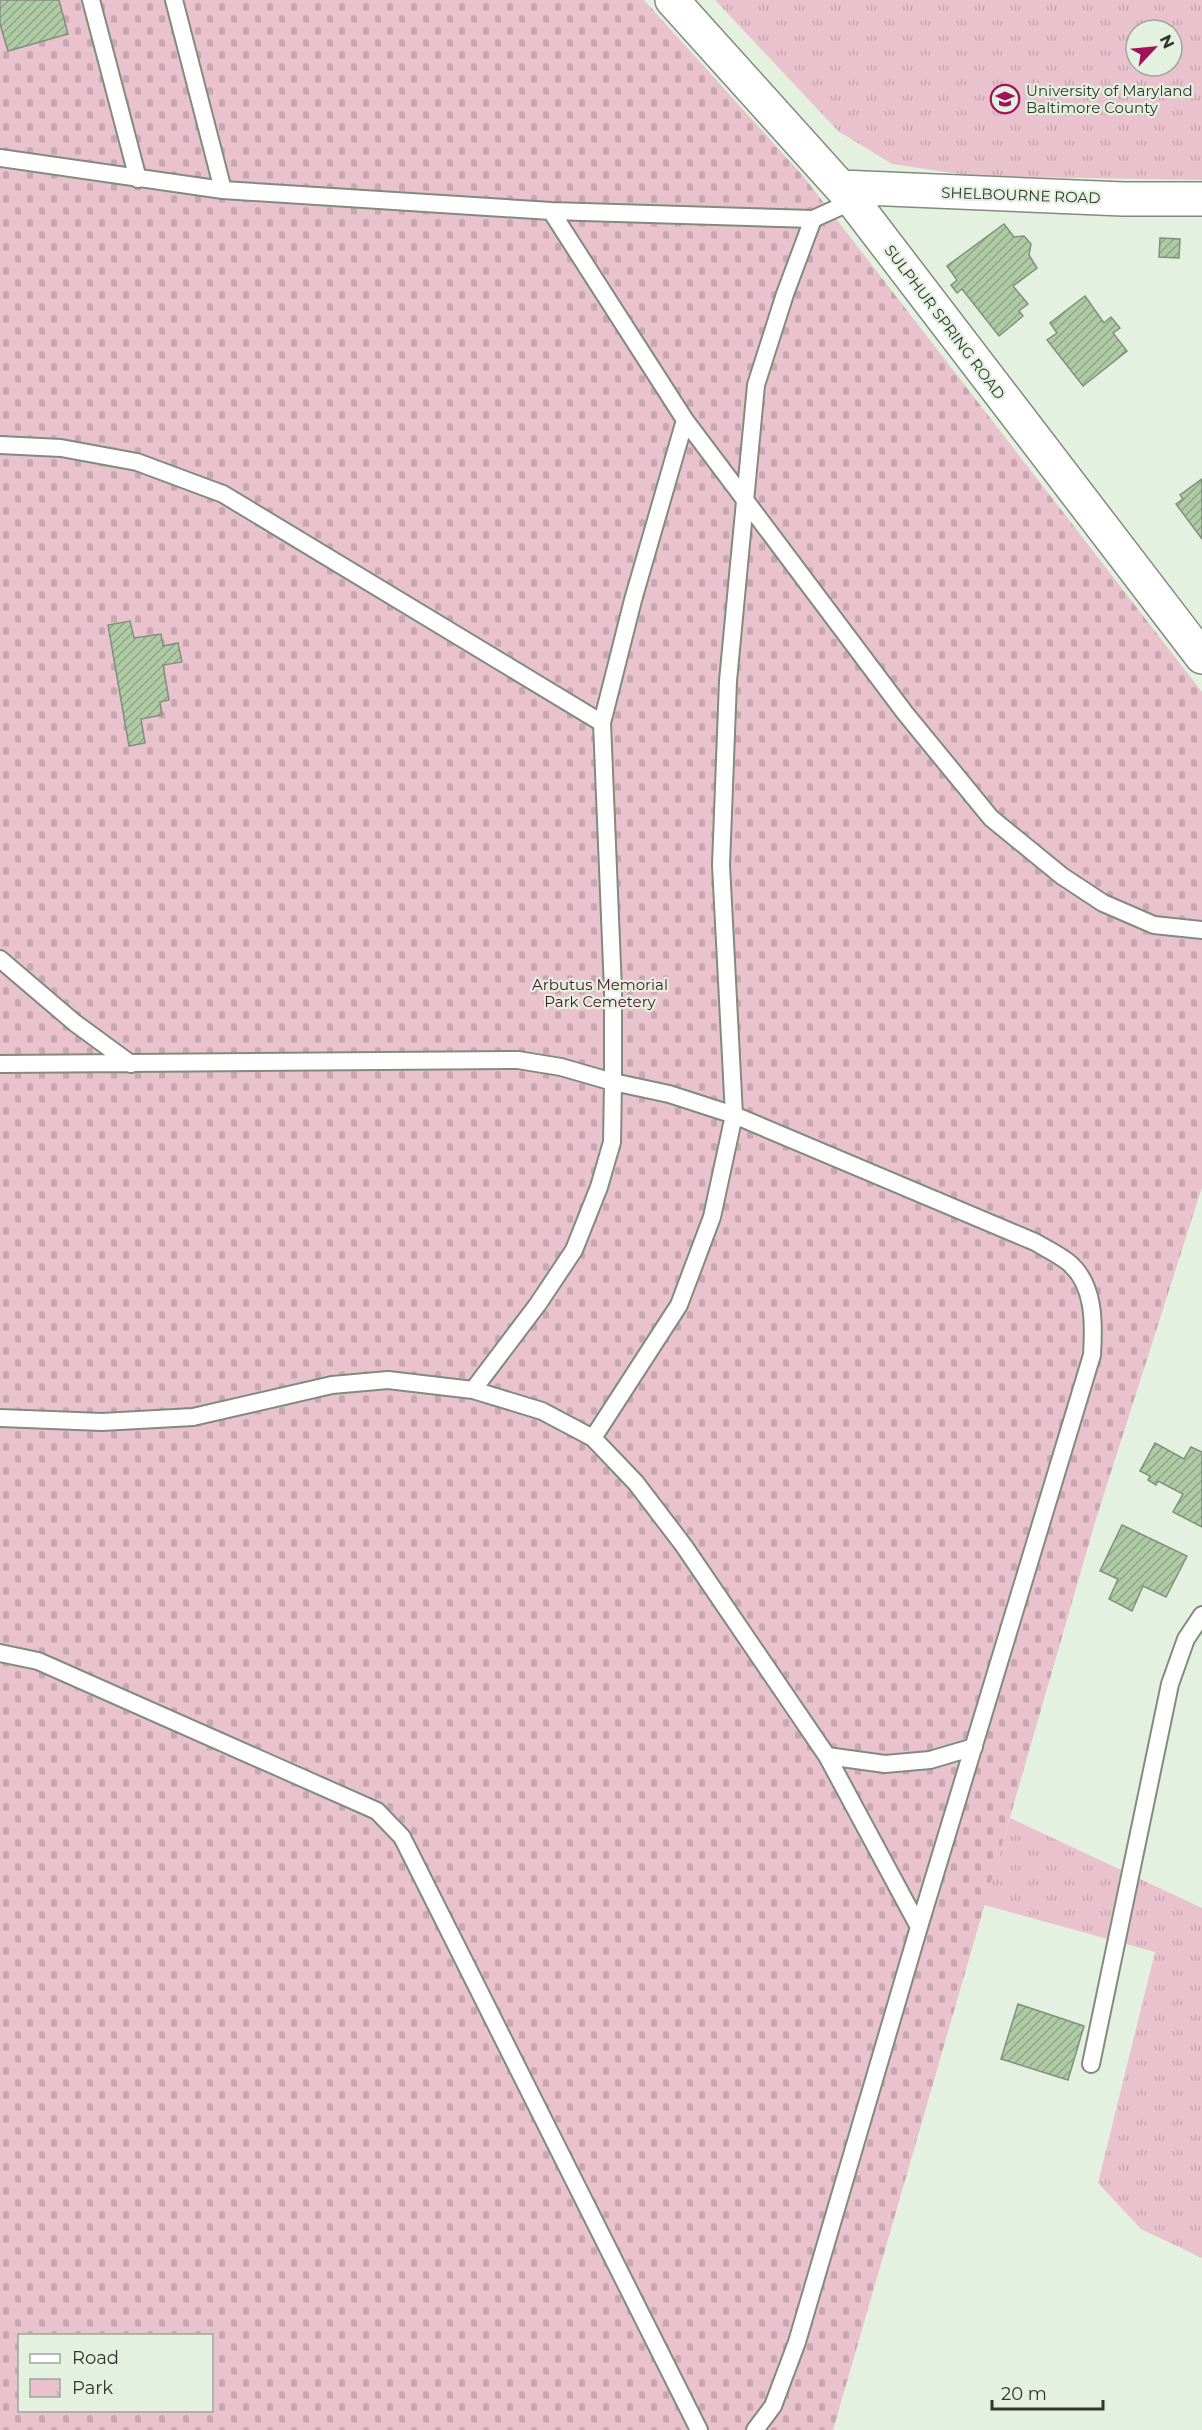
<svg xmlns="http://www.w3.org/2000/svg" width="1202" height="2430" font-family="Montserrat,sans-serif">
<style>
.cemetery{fill:url(#cemetery-stones);fill-rule:evenodd}
.park{fill:url(#park-tufts);fill-rule:evenodd}
.building{fill:url(#building-hatch);stroke:#828e7e;stroke-width:1.5}
.lines{fill:none;stroke-linecap:round;stroke-linejoin:round}
.lane-casing{stroke:#818c7d;stroke-width:20}
.secondary-casing{stroke:#818c7d;stroke-width:36}
.lane{stroke:#fff;stroke-width:16}
.secondary{stroke:#fff;stroke-width:33}
.labels{text-anchor:middle;dominant-baseline:central;stroke-width:4.5;stroke-linejoin:round;paint-order:stroke}
.poi-label{font-size:15px;fill:#313630;stroke:#e4f1e0;text-anchor:start}
.street-label{font-size:15px;fill:#313630;stroke:#e4f1e0}
.park-label{font-size:15px;fill:#4e132c;stroke:#e4f1e0}
</style>
<defs>
<pattern id="cemetery-stones" width="16" height="16" patternUnits="userSpaceOnUse" patternTransform="scale(1.5)"><rect width="16" height="16" fill="#e9c2ce"/><path d="M2 7V4a2 2 0 0 1 4 0v3zM10 15v-3a2 2 0 0 1 4 0v3z" fill="#c8a7b1"/></pattern>
<pattern id="park-tufts" width="24" height="20" patternUnits="userSpaceOnUse" patternTransform="scale(1.5)"><rect width="24" height="20" fill="#e9c2ce"/><path d="M3 7l-1-3M5 7V3M7 7l1-3M15 17l-1-3M17 17v-4M19 17l1-3" fill="none" stroke="#c8a7b1"/></pattern>
<pattern id="building-hatch" width="6" height="6" patternUnits="userSpaceOnUse" patternTransform="scale(1.5)"><rect width="6" height="6" fill="#afcba5"/><path d="M-1 1l2-2M0 6l6-6M5 7l2-2" fill="none" stroke="#8fa687"/></pattern>
</defs>
<rect width="100%" height="100%" fill="#e4f1e0"/>
<path class="cemetery" d="M0 0H644L803 176 1202 692V1187L1096 1519 833 2430H0ZM20 2336H212V2410H20Z"/>
<path class="park" d="M715 0H1202V180L973 176 892 164 838 131ZM1136 30H1172V66H1136Z
M1010 1818 1202 1908V2258L1141 2229 1098 2183 1155 1952 984 1905Z"/>
<path class="building" d="M0 0H59L68 34 8 51 0 24Z
M1004 224 1014 237 1024 236 1031 244 1029 255 1037 268 1013 286 1028 304 1019 311 1023 316 999 336 962 289 957 293 951 285 957 280 947 266Z
M1160 238 1180 239 1179 258 1159 257Z
M1085 296 1104 323 1111 317 1120 328 1113 333 1127 351 1083 386 1047 340 1057 333 1050 323Z
M1202 479V539L1176 504 1183 499 1180 495Z
M130 621 134 638 161 634 163 646 178 643 182 662 163 665 169 700 160 702 162 715 141 719 145 743 129 746 108 625Z
M1155 1443 1184 1459 1191 1447 1202 1452V1527L1173 1512 1183 1494 1158 1481 1156 1485 1148 1480 1150 1476 1140 1471Z
M1122 1525 1187 1556 1166 1597 1143 1586 1132 1611 1109 1599 1118 1579 1100 1571Z
M1018 2004 1084 2026 1068 2080 1001 2059Z"/>
<g class="lines">
<g class="lane-casing">
<path id="lane" d="M91 0 138 179
M174 0 223 190
M0 158 223 190 551 211 813 219 853 201
M551 211 685 420 905 713 991 818 1062 876 1103 903 1154 925 1202 930
M0 445 61 448 137 462 223 494 602 723 613 990V1082L561 1067 518 1060 0 1064
M602 723 633 600 685 420
M0 959 75 1023 131 1064
M473 1390 538 1304 574 1250 599 1187 612 1142 613 1082 669 1094 734 1115 1035 1242C1045 1248 1058 1254 1068 1262 1095 1284 1094 1323 1092 1355L919 1927 797 2342 773 2406 755 2430
M0 1418 102 1422 193 1417 332 1385 388 1380 473 1390 542 1411 593 1438 636 1483 684 1546 827 1756 919 1927
M593 1438 679 1305 712 1217 734 1115 721 865 728 681 756 385 785 294 813 219
M0 1653 38 1661 377 1811 402 1837 699 2430
M827 1756 885 1764 930 1760 974 1747
M1091 2064 1170 1684 1186 1639 1202 1615"/>
</g>
<g class="secondary-casing">
<path id="secondary" d="M672 0 853 201 1202 657
M841 187 1123 199H1202"/>
</g>
<use href="#lane" class="lane"/>
<use href="#secondary" class="secondary"/>
</g>
<defs>
<g id="university-ring" transform="scale(1.5)"><circle r="9.5" fill="#e4f1e0" stroke="#a1125a" stroke-width="1.5"/><path d="M0-5L7-2L0 1L-7-2ZM-4 1L0 2.5L4 1V4Q0 6-4 4Z" fill="#a1125a"/></g>
</defs>
<g fill-rule="evenodd">
<use href="#university-ring" x="1005" y="99"/>
</g>
<g class="labels">
<g class="poi-label">
<text x="1026" y="90">University of Maryland<tspan x="1026" dy="17">Baltimore County</tspan></text>
</g>
<g class="street-label">
<text transform="translate(1021 195) rotate(2)">SHELBOURNE ROAD</text>
<text transform="translate(945 322) rotate(53)">SULPHUR SPRING ROAD</text>
</g>
<g class="park-label">
<text x="600" y="984">Arbutus Memorial<tspan x="600" dy="17">Park Cemetery</tspan></text>
</g>
</g>
<rect x="18" y="2334" width="195" height="78" fill="#e4f1e0" stroke="#9ca69a" stroke-width="1.5"/>
<rect x="30" y="2354" width="30" height="9" fill="#ffffff" stroke="#9ca69a" stroke-width="1.5"/>
<text x="72" y="2364" font-size="18" fill="#313630">Road</text>
<rect x="30" y="2379" width="30" height="18" fill="url(#park-tufts)" stroke="#9ca69a" stroke-width="1.5"/>
<text x="72" y="2394" font-size="18" fill="#313630">Park</text>
<g transform="translate(1154 48) rotate(64)"><circle r="28" fill="#e4f1e0" stroke="#9ca69a" stroke-width="1.5"/>
<path d="M0-4.5L10 22L0 15L-10 22Z" fill="#a1125a"/>
<text y="-9" font-size="16" font-weight="bold" text-anchor="middle" fill="#313630">N</text>
</g>
<path d="M992 2400v9h111v-9" fill="none" stroke="#313630" stroke-width="3"/>
<text x="1001" y="2400" font-size="18" fill="#313630" stroke="#e4f1e0" stroke-width="4.5" paint-order="stroke">20 m</text>
</svg>
